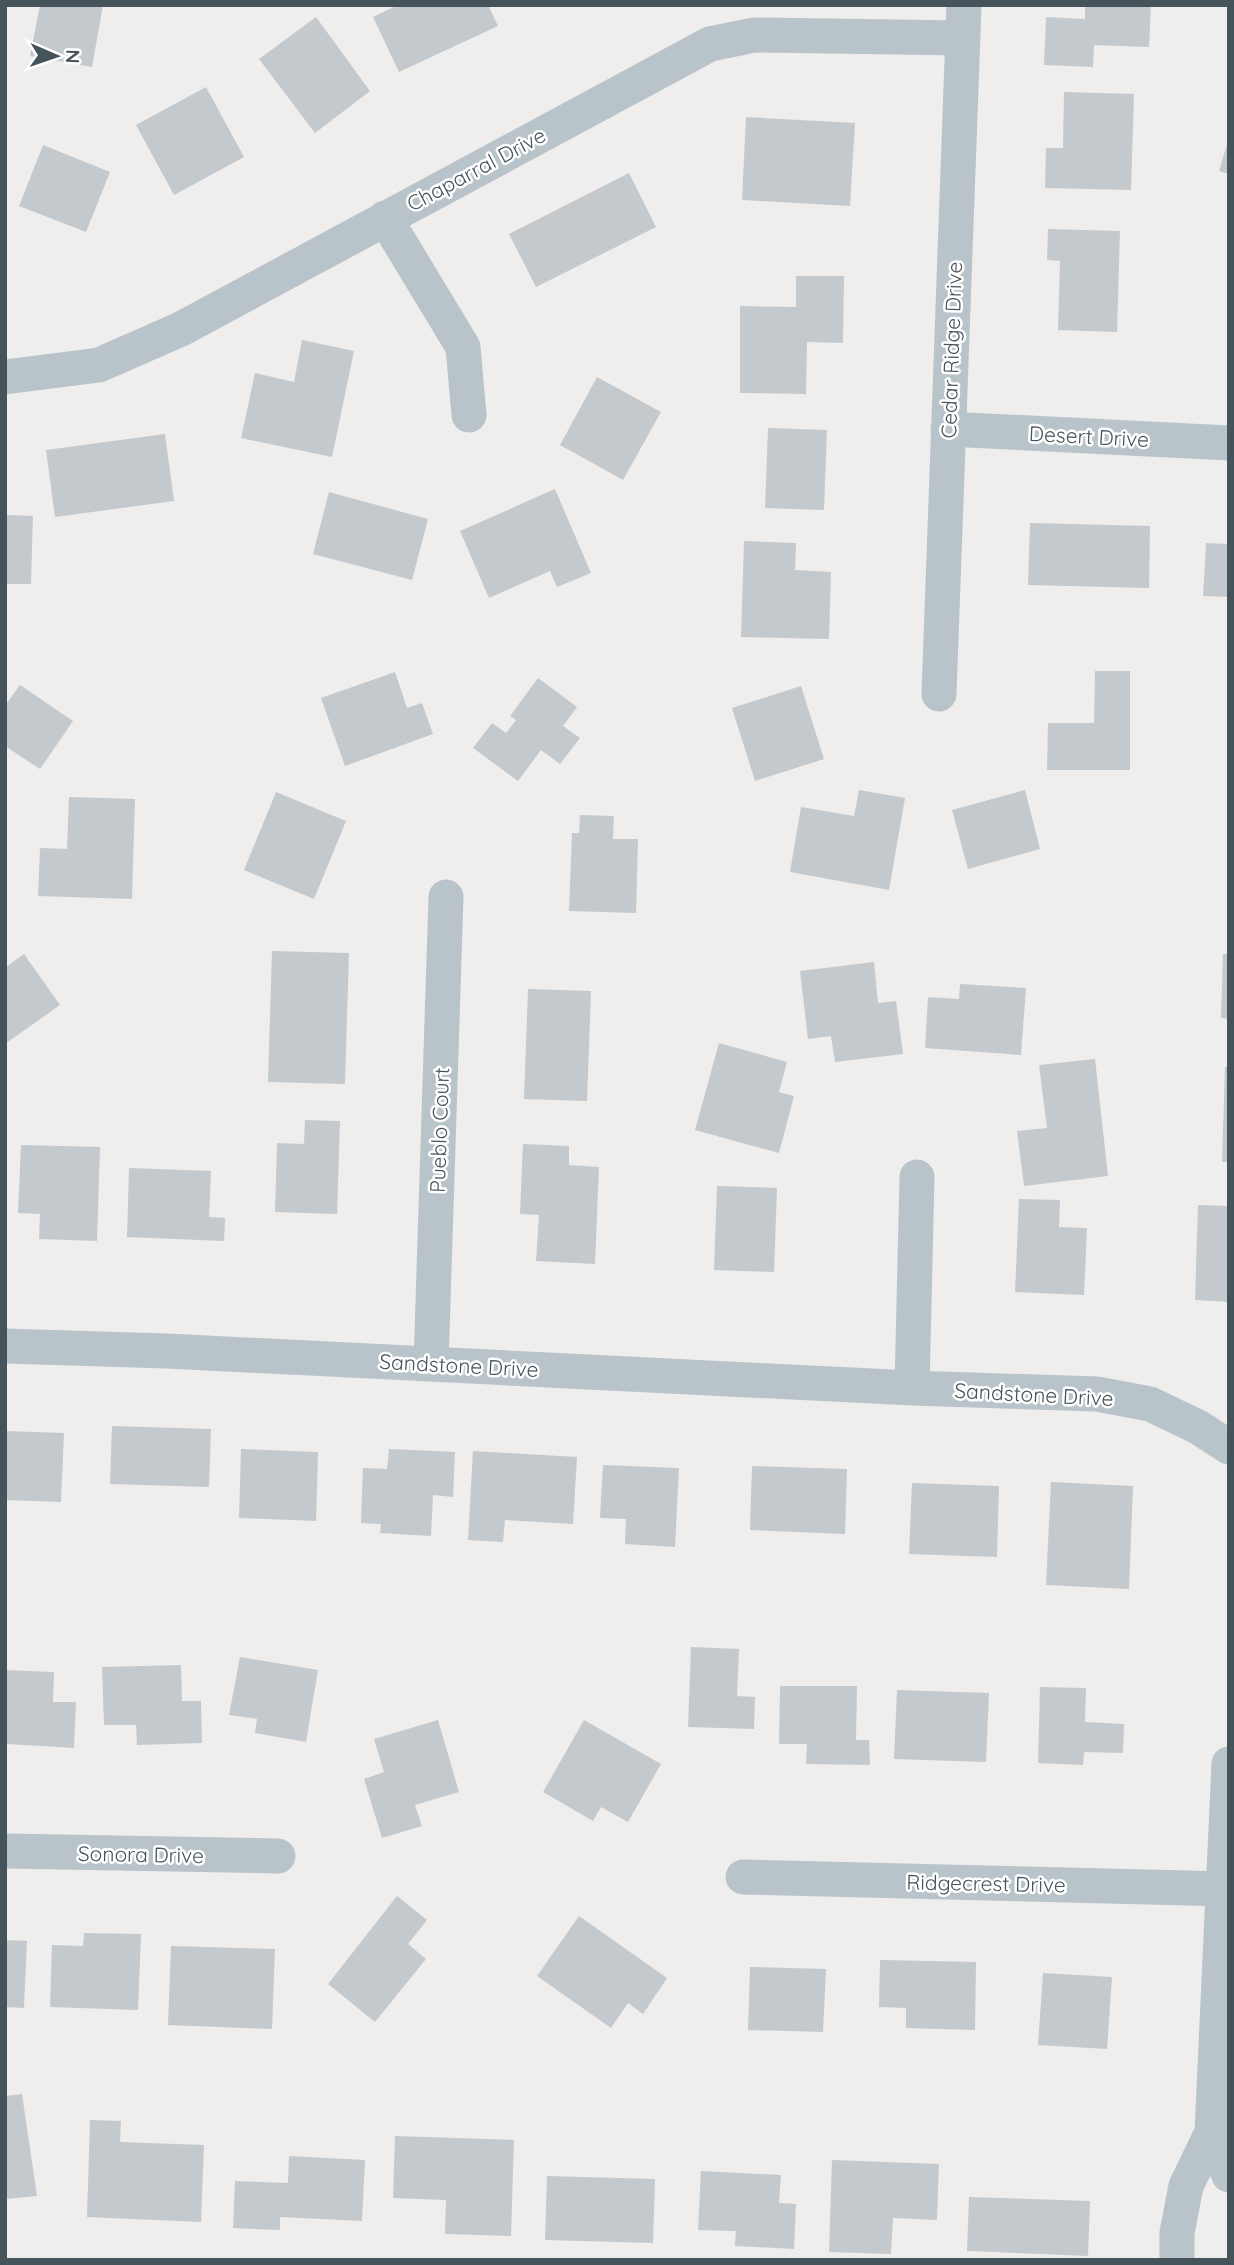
<svg xmlns="http://www.w3.org/2000/svg" width="1234" height="2265" font-family="Quicksand,sans-serif">
<style>
.building{fill:#c4c9cd}
.lines{fill:none;stroke-linecap:round;stroke-linejoin:round}
.minor{stroke:#b8c4ca;stroke-width:35}
.labels{text-anchor:middle;dominant-baseline:central;stroke-width:5;stroke-linejoin:round;paint-order:stroke}
.street-label{font-size:21px;fill:#45535a;stroke:#fff}
</style>
<rect width="100%" height="100%" fill="#f0eded"/>
<path class="building" d="M40 5H103L92 67 30 56Z
M398 5H488L498 26 399 72 373 17Z
M1085 5H1151L1149 47 1094 45 1093 67 1044 65 1046 17 1085 19Z
M316 17 370 91 315 133 259 59Z
M206 87 244 157 174 195 136 125Z
M1064 92 1134 94 1131 190 1045 188 1046 148H1063Z
M746 117 855 123 850 206 742 200Z
M1228 141H1229V174L1219 171Z
M43 145 110 172 86 232 19 206Z
M629 173 656 227 536 287 509 234Z
M1048 229 1120 231 1117 332 1058 330 1060 261 1047 260Z
M796 276H844L843 343 807 342 806 394 740 393V306L796 307Z
M302 340 354 351 332 457 241 438 255 373 294 382Z
M597 377 661 412 623 480 560 445Z
M768 428 827 430 824 510 765 508Z
M165 434 174 501 55 517 46 450Z
M555 489 591 573 557 587 550 571 489 598 460 531Z
M329 492 428 519 412 580 313 554Z
M5 515 33 516 31 584H5Z
M1030 523 1150 526 1149 588 1028 585Z
M744 541 796 543 795 570 831 572 829 639 741 637Z
M1206 543 1229 544V597L1203 596Z
M1095 671H1130V770H1047L1048 723H1094Z
M395 672 407 708 422 703 433 734 345 766 321 698Z
M538 678 577 707 563 726 580 738 560 764 541 750 518 781 473 748 492 723 506 733 516 720 510 716Z
M20 685 73 721 40 769 5 746V701L7 703Z
M801 686 824 759 755 781 732 708Z
M859 790 905 798 889 890 790 872 801 807 854 816Z
M1025 790 1040 849 968 869 952 810Z
M276 792 346 821 314 899 244 870Z
M69 797 135 799 132 899 38 896 40 848 67 849Z
M580 815 614 816 613 839H638L636 913 569 911 572 833H579Z
M272 951 349 953 345 1084 268 1082Z
M24 954 60 1005 5 1044V968Z
M1223 954H1229V1019L1221 1018Z
M874 962 878 1003 896 1001 903 1054 835 1062 831 1036 808 1039 800 971Z
M960 984 1026 988 1021 1055 925 1048 928 997 959 999Z
M528 989 591 991 587 1101 524 1099Z
M719 1043 787 1062 779 1092 794 1096 779 1153 695 1130Z
M1095 1059 1108 1176 1024 1186 1017 1131 1047 1128 1039 1065Z
M1225 1067H1229V1162H1222Z
M305 1120 340 1121 337 1214 275 1212 277 1143 304 1144Z
M523 1144 569 1146V1165L599 1167 595 1264 536 1261 539 1215 520 1214Z
M21 1145 100 1147 97 1241 39 1239 40 1214 18 1213Z
M129 1168 211 1171 209 1217 225 1218 224 1241 127 1237Z
M717 1186 777 1188 774 1272 714 1270Z
M1019 1199 1060 1200 1059 1227 1087 1228 1084 1295 1015 1292Z
M1198 1205 1229 1206V1302L1195 1300Z
M112 1426 211 1429 209 1487 110 1484Z
M5 1431 64 1433 61 1502 5 1500Z
M241 1449 318 1452 316 1521 239 1518Z
M389 1449 455 1452 453 1497 433 1495 431 1536 380 1533 381 1524 361 1523 363 1468 387 1469Z
M473 1451 577 1457 573 1524 505 1520 503 1542 468 1540Z
M603 1465 679 1468 675 1547 625 1544 626 1519 600 1518Z
M752 1466 847 1469 845 1534 750 1530Z
M1051 1482 1133 1486 1129 1589 1046 1585Z
M912 1483 999 1486 997 1557 909 1554Z
M691 1647 739 1649 737 1696 755 1697 754 1729 688 1727Z
M240 1657 318 1670 306 1742 255 1733 257 1719 229 1715Z
M181 1665 182 1701H201L202 1743 137 1745 136 1725H104L102 1667Z
M5 1670 54 1672 53 1702H76L74 1748 7 1744Z
M780 1686H857L856 1740H869L870 1765 806 1764 807 1744H779Z
M1040 1687 1086 1688 1085 1722 1124 1724 1123 1753 1084 1752 1083 1765 1038 1763Z
M897 1690 989 1693 986 1762 894 1759Z
M438 1720 459 1792 415 1805 422 1826 382 1838 364 1779 384 1772 374 1739Z
M584 1720 661 1764 628 1822 601 1807 593 1821 543 1792Z
M397 1896 427 1920 408 1944 426 1959 375 2022 328 1984Z
M579 1916 667 1978 643 2014 628 2003 611 2028 537 1976Z
M84 1933 141 1934 138 2010 50 2007 52 1945 83 1946Z
M5 1940 27 1941 24 2008 5 2007Z
M171 1946 275 1949 272 2029 168 2025Z
M880 1960 976 1962 975 2030 906 2028V2008L879 2007Z
M750 1967 826 1969 823 2032 748 2030Z
M1043 1973 1112 1977 1107 2049 1038 2045Z
M22 2094 37 2196 5 2199V2096Z
M90 2120 121 2121 120 2142 204 2145 201 2222 87 2217Z
M395 2136 514 2140 511 2236 445 2234 446 2200 393 2198Z
M289 2156 365 2160 362 2221 280 2217V2230L233 2228 235 2181 288 2183Z
M832 2160 939 2164 937 2220 893 2218 891 2254 829 2252Z
M701 2171 781 2175 779 2203 796 2204 794 2249 735 2246 736 2231 698 2230Z
M547 2176 655 2179 653 2243 545 2240Z
M969 2197 1090 2201 1088 2256 967 2251Z"/>
<g class="lines">
<path class="minor" d="M385 218 463 347 469 415
M5 377 99 365 181 329 710 44 754 35 963 38
M948 429 1229 443
M939 694 964 5
M5 1346 167 1351 912 1388 1097 1394 1150 1404 1198 1427 1229 1447
M431 1364 446 897
M912 1388 917 1177
M1229 1764 1212 2132 1229 2175
M5 1851 278 1856
M743 1877 1229 1889
M1177 2260V2233L1186 2186 1212 2132"/>
</g>
<g class="labels">
<g class="street-label">
<text transform="translate(476 169) rotate(-28)">Chaparral Drive</text>
<text transform="translate(951 350) rotate(-88)">Cedar Ridge Drive</text>
<text transform="translate(1089 436) rotate(3)">Desert Drive</text>
<text transform="translate(439 1130) rotate(-88)">Pueblo Court</text>
<text transform="translate(459 1365) rotate(3)">Sandstone Drive</text>
<text transform="translate(1034 1394) rotate(3)">Sandstone Drive</text>
<text transform="translate(141 1854) rotate(1)">Sonora Drive</text>
<text transform="translate(986 1883) rotate(1)">Ridgecrest Drive</text>
</g>
</g>
<rect width="1234" height="2265" fill="none" stroke="#45535a" stroke-width="14"/>
<g transform="translate(56 56) rotate(92)" stroke="#ffffff" stroke-width="5" paint-order="stroke">
<path d="M0-5L12 26L0 18L-12 26Z" fill="#45535a"/>
<text y="-10" font-size="19" font-weight="bold" text-anchor="middle" fill="#45535a">N</text>
</g>
</svg>
